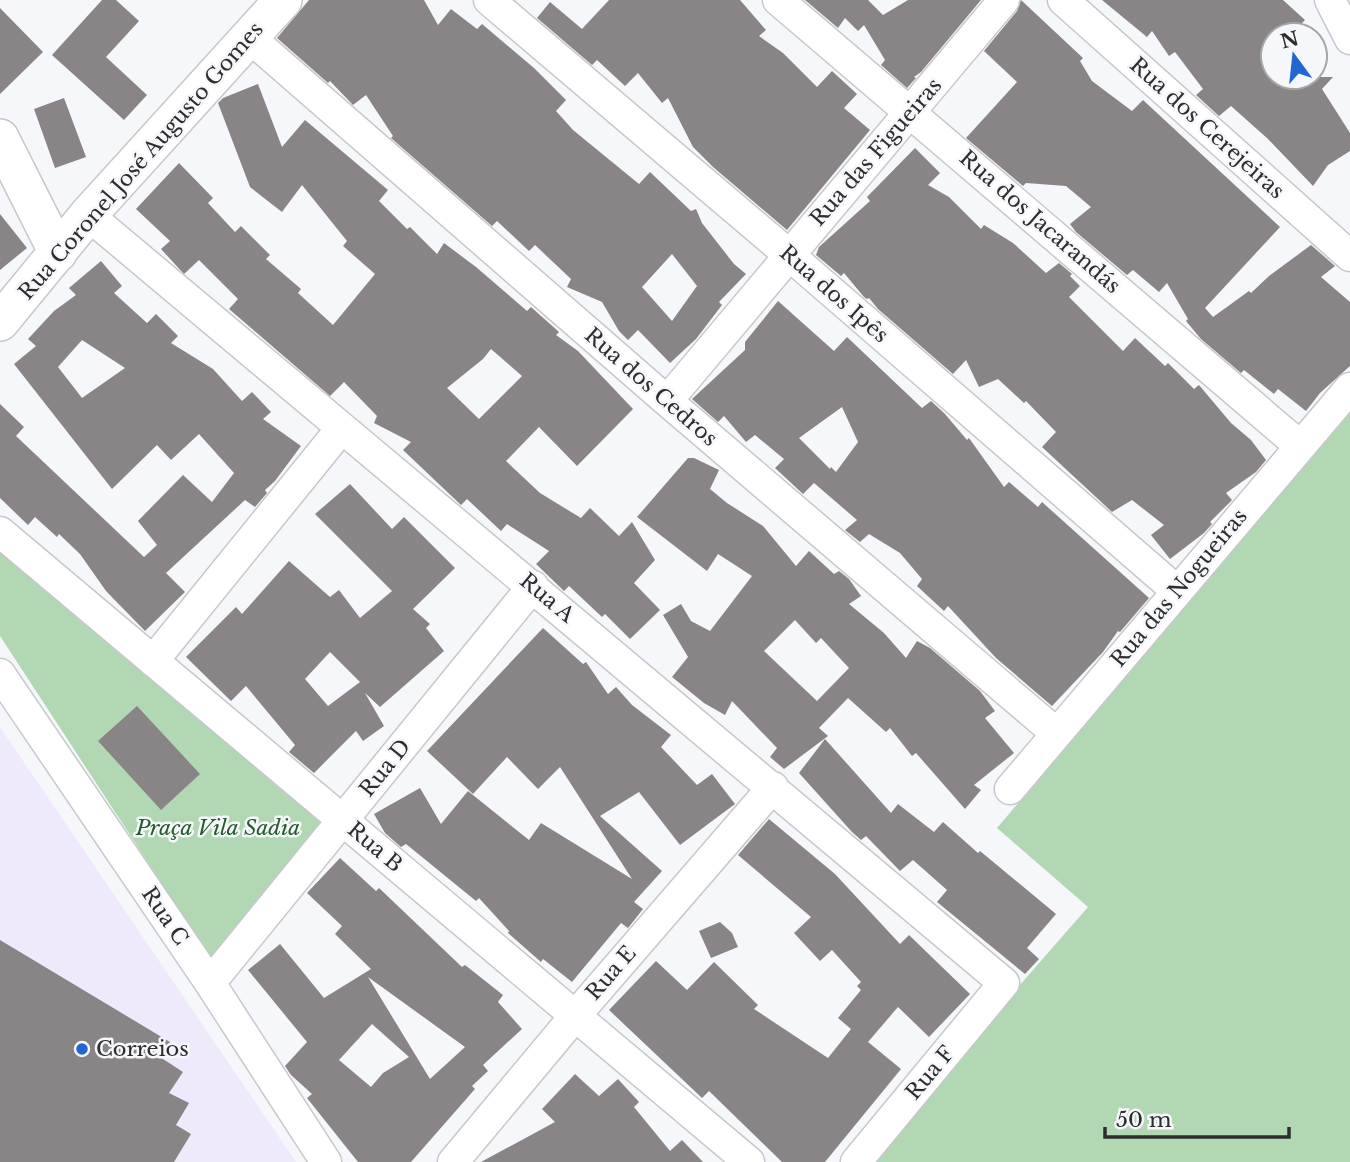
<svg xmlns="http://www.w3.org/2000/svg" width="1350" height="1162" font-family="'Libre Baskerville',serif">
<style>
.commercial{fill:#eeeafc}
.green{fill:#b2d8b3}
.building{fill:#898486;fill-rule:evenodd}
.lines{fill:none;stroke-linecap:round;stroke-linejoin:round}
.minor-casing{stroke:#c7c7cc;stroke-width:33}
.tertiary-casing{stroke:#c7c7cc;stroke-width:40}
.minor{stroke:#fff;stroke-width:30}
.tertiary{stroke:#fff;stroke-width:37}
.poi-dot{fill:#2067d2;stroke:#f6f7fb;stroke-width:2.5}
.labels{text-anchor:middle;dominant-baseline:central;stroke-width:5;stroke-linejoin:round;paint-order:stroke}
.street-label{font-size:21px;fill:#2d2d2f;stroke:#f6f7fb}
.park-label{font-size:21px;font-style:italic;fill:#235b2a;stroke:#f6f7fb}
.poi-label{font-size:21px;fill:#2d2d2f;stroke:#f6f7fb;text-anchor:start}
</style>
<rect width="100%" height="100%" fill="#f6f7fb"/>
<path class="commercial" d="M0 727 296 1162H0Z"/>
<path class="green" d="M1350 411V1162H874L1019 986 1088 907 997 828Z
M0 543 328 819 211 959 0 636Z"/>
<path class="building" d="M102 0H116L139 21 106 57 147 95 124 120 52 55Z
M309 0H424L438 25 451 9 477 29 482 24 534 68 566 100 556 111 573 130 639 184 650 172 691 211 696 209 702 223 734 264 746 274 719 302 722 305 696 339 670 363 638 330 628 340 619 331 602 302 567 287 571 279 535 245 529 251 497 221 492 226 391 138 393 136 366 95 353 105 330 81 328 83 277 38ZM672 254 697 286 672 321 642 287Z
M609 0H740L766 30 759 36 783 53 817 87 832 71 857 94 844 108 870 130 787 230 713 167 693 147 668 98 662 103 638 73 625 86 597 60 592 65 537 18 550 2 582 29Z
M805 0H868L883 15 908 0H981L921 72 914 77 916 78 907 88 881 65 885 60 864 25 858 31 845 18 838 28Z
M1021 0 1083 58 1080 61 1092 81 1132 111 1143 100 1280 227 1205 308 1213 317 1249 291 1251 293 1269 276 1311 245 1335 266 1321 277 1350 302V366L1320 393 1306 411 1278 389 1274 394 1244 370 1241 373 1201 339 1186 321 1188 319 1167 283 1159 292 1133 270 1127 275 1076 232 1070 224 1091 207 1066 186 1026 183 1023 186 966 138 1017 82 984 51 1017 11Z
M1102 0H1283L1305 20 1290 35H1273V77H1333L1322 89 1350 133V151L1328 165 1313 186 1268 139 1231 106 1219 116 1196 95 1203 89 1175 52 1169 56 1152 31 1147 37Z
M0 8 43 52 0 94Z
M258 84 282 147 305 120 388 190 379 201 407 229 410 227 437 254 444 243 476 267 527 311 531 307 559 332 556 335 578 351 633 409 577 466 539 427 506 461 540 493 581 518 590 508 619 536 632 522 655 560 634 583 660 610 630 639 605 614 602 617 569 586 564 591 536 564 549 551 507 524 501 531 467 499 461 505 403 450 411 442 374 423 377 416 344 382 330 396 229 309 238 299 199 260 184 274 161 249 170 241 136 209 179 163 213 198 208 203 235 232 241 226 270 255 266 259 301 289 298 293 333 325 375 274 343 246 347 241 302 185 282 212 250 187 218 103 223 98ZM491 349 522 376 479 419 447 388 483 359Z
M64 98 86 157 55 168 34 109Z
M915 148 940 173 928 185 949 197 981 229 984 225 1013 243 1046 273 1059 263 1072 274 1070 276 1080 286 1069 297 1123 351 1135 338 1165 366 1168 363 1194 389 1199 385 1231 423 1251 440 1266 460 1256 472 1226 493 1232 500 1210 522 1212 524 1204 533 1170 559 1151 535 1164 525 1132 500 1112 512 1042 447 1056 432 1026 401 1024 403 998 379 979 387 966 360 953 374 878 309 869 298 867 299 864 297 844 273 841 276 816 255 819 247 870 201 867 197Z
M0 214 27 248 0 270Z
M101 261 122 286 114 293 147 323 156 314 178 336 171 343 213 369 242 401 252 392 271 412 263 419 301 446 275 481 265 490 267 493 255 507 245 500 166 573 185 592 145 631 106 591 80 554 59 534 57 537 35 517 28 525 0 498V404L24 427 16 436 144 557 157 545 138 521 183 475 212 502 234 473 199 434 171 460 157 445 112 489 14 364 36 346 28 339 54 311 76 295 69 288ZM82 340 125 368 82 398 58 367Z
M778 301 834 351 847 337 922 408 931 401 945 414 967 440 969 438 1004 487 1009 482 1038 507 1042 502 1149 598 1120 632 1118 631 1103 652 1052 706 996 658 948 606 944 611 917 586 922 579 900 553 869 534 860 542 845 530 857 520 814 483 803 494 775 468 784 459 755 435 746 442 724 416 718 422 692 399 745 350V342ZM842 407 858 442 836 472 831 467 830 469 799 438Z
M688 458H694L719 470 710 489 727 503 763 526 796 566 809 551 834 574 839 571 849 579 861 596 849 604 884 633 906 658 917 641 930 648 980 691 995 711 985 718 1014 753 974 785 981 790 965 809 916 753 912 756 890 728 886 732 848 698 819 728 828 736 784 769 770 757 777 748 732 701 725 715 704 703 672 677 688 657 663 615 681 604 691 621 710 631 752 576 718 554 707 571 637 517ZM795 620 816 643 821 638 849 668 817 701 764 651Z
M350 484 392 529 404 517 455 568 413 609 430 624 426 628 444 651 380 707 365 693 384 726 363 741 356 731 314 773 289 752 295 745 246 686 231 701 186 657 236 607 242 614 289 561 330 597 339 590 360 618 392 591 315 514ZM330 652 360 682 328 706 305 679Z
M543 628 583 664 586 662 608 694 616 687 632 705 671 735 661 747 697 785 712 774 735 804 680 845 639 792 600 816 662 871 634 902 643 909 632 923 628 928 621 923 572 982 543 959 541 962 508 933 509 931 479 898 476 901 406 844 401 847 385 833 374 814 420 788 441 824 468 791 529 840 541 823 632 879 560 767 538 789 507 757 473 794 427 751Z
M137 706 200 774 161 810 98 741Z
M825 739 891 813 898 804 934 832 943 822 978 853 980 851 1056 914 1027 948 1039 959 1025 974 937 902 947 890 913 860 900 871 866 836 861 840 852 832 799 773Z
M769 819 835 874 900 944 909 935 970 994 929 1037 898 1007 868 1042 901 1069 825 1162H782L709 1091 702 1098 609 1010 656 961 687 990 714 962 758 1005 754 1009 828 1058 851 1029 838 1018 861 990 857 986 861 982 832 950 820 961 794 933 811 917 738 855Z
M340 858 376 891 379 888 462 967 465 965 503 995 498 1002 522 1029 483 1065 488 1071 472 1086 475 1089 411 1162H358L307 1098 312 1094 291 1075 285 1066 307 1042 248 970 280 944 324 998 371 969 335 934 342 926 307 893ZM368 977 465 1047 430 1079ZM372 1024 409 1057 383 1073 371 1087 339 1060Z
M720 922 732 933 738 947 711 958 699 931Z
M0 940 170 1042 160 1057 183 1072 169 1093 189 1103 176 1125 191 1134 174 1162H0Z
M575 1074 599 1096 618 1079 639 1102 634 1107 670 1151 682 1140 703 1162H481L555 1122 542 1109Z"/>
<g class="lines">
<g class="minor-casing">
<path id="minor" d="M489 0 788 254 1177 591
M778 0 1300 446
M1063 0 1350 256
M1330 0 1350 39
M249 37 667 401 1056 733
M88 215C392 473 700 725 1004 983L856 1162
M667 401 1004 0
M0 532 749 1162
M153 661 341 429
M0 674 210 983 326 1162
M1010 789 1350 388
M210 983 533 586
M453 1162 575 1016 773 787"/>
</g>
<g class="tertiary-casing">
<path id="tertiary" d="M0 138 58 253
M0 322 88 215 283 0"/>
</g>
<use href="#minor" class="minor"/>
<use href="#tertiary" class="tertiary"/>
</g>
<circle class="poi-dot" cx="82" cy="1049" r="7"/>
<g class="labels">
<g class="street-label">
<text transform="translate(1207 128) rotate(42)">Rua dos Cerejeiras</text>
<text transform="translate(876 152) rotate(-49)">Rua das Figueiras</text>
<text transform="translate(141 161) rotate(-49)">Rua Coronel José Augusto Gomes</text>
<text transform="translate(1040 222) rotate(41)">Rua dos Jacarandás</text>
<text transform="translate(834 294) rotate(41)">Rua dos Ipês</text>
<text transform="translate(651 387) rotate(41)">Rua dos Cedros</text>
<text transform="translate(1179 588) rotate(-50)">Rua das Nogueiras</text>
<text transform="translate(547 598) rotate(40)">Rua A</text>
<text transform="translate(385 768) rotate(-51)">Rua D</text>
<text transform="translate(375 847) rotate(40)">Rua B</text>
<text transform="translate(165 916) rotate(56)">Rua C</text>
<text transform="translate(611 973) rotate(-49)">Rua E</text>
<text transform="translate(930 1073) rotate(-50)">Rua F</text>
</g>
<g class="park-label">
<text x="218" y="828">Praça Vila Sadia</text>
</g>
<g class="poi-label">
<text x="96" y="1049">Correios</text>
</g>
</g>
<g transform="translate(1294 56) rotate(345)"><circle r="33" fill="#f6f7fb" stroke="#a6a6a9" stroke-width="2"/>
<path d="M0-5L12 26L0 18L-12 26Z" fill="#2067d2"/>
<text y="-10" font-size="19" font-weight="bold" text-anchor="middle" fill="#2d2d2f">N</text>
</g>
<path d="M1105 1127v10h184v-10" fill="none" stroke="#2d2d2f" stroke-width="3.5"/>
<text x="1116" y="1127" font-size="21" fill="#2d2d2f" stroke="#f6f7fb" stroke-width="5" paint-order="stroke">50 m</text>
</svg>
